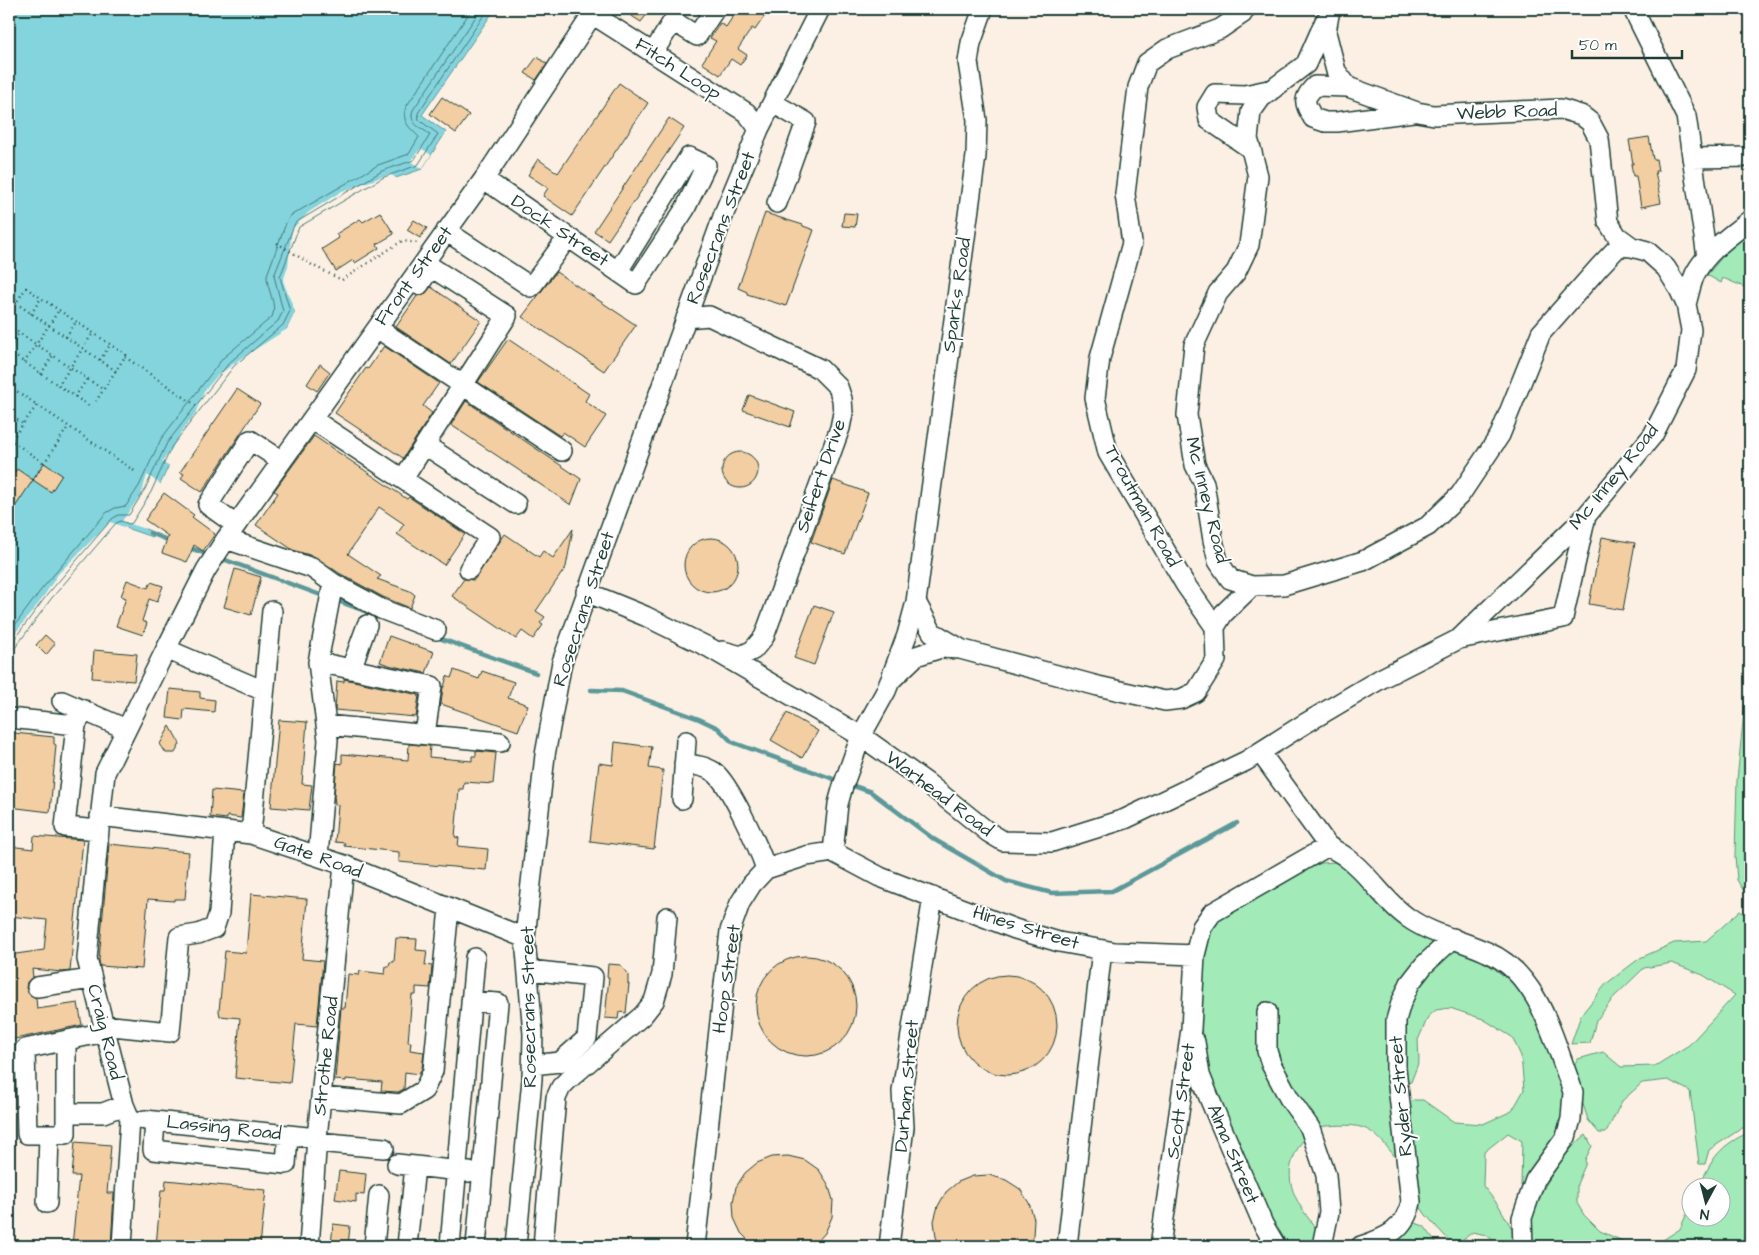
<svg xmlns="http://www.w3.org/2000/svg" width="1759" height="1255" font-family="'Architects Daughter',sans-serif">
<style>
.green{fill:#a2eab8;stroke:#609476}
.water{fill:#84d4dd;stroke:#5c9899}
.pier{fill:#fbf0e3}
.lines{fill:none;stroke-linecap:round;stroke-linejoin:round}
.shore{stroke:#477978;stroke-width:1}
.stream{stroke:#5c9899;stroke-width:4.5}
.building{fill:#f2cea2;stroke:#1f3d34}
.minor-casing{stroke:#1f3d34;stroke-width:22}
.path{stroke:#1f3d34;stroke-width:2.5;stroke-dasharray:1 4;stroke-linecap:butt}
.minor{stroke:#fff;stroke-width:19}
.labels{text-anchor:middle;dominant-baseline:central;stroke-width:4;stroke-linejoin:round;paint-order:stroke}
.street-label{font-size:19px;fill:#1f3d34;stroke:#fff}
</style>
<rect width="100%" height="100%" fill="#fbf0e3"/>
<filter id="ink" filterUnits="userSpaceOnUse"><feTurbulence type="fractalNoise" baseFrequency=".02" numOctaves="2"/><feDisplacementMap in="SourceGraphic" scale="10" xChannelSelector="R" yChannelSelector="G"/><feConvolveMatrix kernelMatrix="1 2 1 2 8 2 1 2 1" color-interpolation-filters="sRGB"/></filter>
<g filter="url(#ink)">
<path class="green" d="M1750 233V273L1744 287 1723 278 1721 283 1707 275 1728 250Z
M1750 675V901L1737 880 1735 856 1737 780 1745 702Z
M1335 862 1348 869 1380 901 1398 923 1434 940 1403 983 1402 1166C1371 1125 1367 1122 1316 1127 1310 1133 1302 1140 1298 1148 1279 1181 1298 1204 1317 1230L1315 1246H1282L1275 1237 1206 1064 1200 1019 1201 974 1205 945 1212 928 1223 915 1300 871 1322 863Z
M1740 911 1750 918V1129L1742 1128 1709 1150 1705 1164H1699L1690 1091 1668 1080 1642 1083 1622 1101 1606 1133H1599L1588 1120 1572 1069 1578 1059 1603 1052 1621 1067 1655 1066 1689 1045 1735 995 1703 975 1672 963 1644 968 1614 997 1596 1021 1590 1043 1571 1044 1581 1015 1606 984 1640 958 1674 943 1706 941Z
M1454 951C1458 951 1462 951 1465 953 1479 957 1511 979 1519 990 1541 1021 1562 1078 1569 1115L1526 1188 1521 1186 1522 1141 1508 1133 1484 1152 1483 1186 1499 1206 1519 1241V1246H1501L1486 1235 1473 1232 1454 1246 1426 1215 1417 1202 1407 1106 1413 1100H1423L1454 1122 1483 1124 1512 1111 1524 1090 1521 1056 1512 1037 1483 1019 1450 1008 1436 1010 1428 1017 1418 1040 1419 1061 1411 1082 1403 1084 1401 1031 1407 1001 1437 961Z
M1750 1132V1246H1531C1531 1237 1529 1224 1532 1215 1539 1191 1566 1149 1586 1135L1592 1146 1585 1160 1586 1163 1577 1184V1203L1584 1215 1600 1231 1625 1242 1646 1245 1663 1240 1680 1229 1691 1204 1692 1218H1722V1188L1699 1187C1712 1158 1720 1145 1750 1132Z
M1415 1223 1424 1226 1439 1246H1371L1406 1226Z"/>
<path class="water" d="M9 9H495L422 115 446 132 422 169 387 181 303 230 285 278 295 312 287 329 238 370 176 450 155 495 136 525 155 533 152 537 120 526 55 602 12 661 9 694Z"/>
<path class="pier" d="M421 148 431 155 422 169 410 161Z
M390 174 399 180 388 183 305 231 288 278 298 312 289 330 240 371 178 451 171 468 162 462 172 448 181 432 195 414 204 391 217 376 240 359 287 329 295 312 283 281 288 266 292 229 309 212 342 191Z
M147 475 162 485 139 524 145 526V529L122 521 141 495Z
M110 522 127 528 126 530 121 529 57 603 14 662 12 687 9 686V641L42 599 58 574Z"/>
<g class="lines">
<path class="shore" d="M9 633 41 590 106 513 115 508 126 506 139 486 161 439 223 358 272 317C278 304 266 289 267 275L286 223 290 216 378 165 409 154 419 137C410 128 401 122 406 107L472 9
M9 646 47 595 112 519 118 515H129L145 489 167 443 229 363 278 321 283 311 274 276 295 223 382 171 414 160 430 135C422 127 408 125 413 110L481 9
M9 656 51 599 116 523 121 521 129 524 132 523 151 492 172 446 234 366 283 325 290 311 280 277 299 227 384 177 418 165 438 134 419 120 418 113 488 9"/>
<path class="stream" d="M150 533 170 541
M187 547 210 555
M220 558 326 597
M335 600 370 613
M436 637 536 673
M591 690 622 691 699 719 718 728 732 742 839 781
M848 784 871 792 935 840 1006 881 1052 893 1112 891 1237 823"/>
</g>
<path class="building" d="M621 9H651L641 22Z
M738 9H758L766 14 755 30 752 28 738 49 747 55 740 65 731 59 720 75 702 63 716 41 710 38 720 23 726 27Z
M537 57 547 64 536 80 525 73Z
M619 83 648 103 572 216 543 196 548 188 528 175 538 159 558 173Z
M442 97 469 115 456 133 430 114Z
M669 118 684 128 608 240 594 231Z
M1649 137 1653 159H1656L1658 171H1655L1661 203 1641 207 1636 176H1633L1631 164H1633L1629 140Z
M380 212 394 234 377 244 379 248 355 263 353 260 336 271 322 249 339 238 336 234 360 219 363 222Z
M765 213 803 225V226L814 230 786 306 747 294V292L738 288Z
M844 213 857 214 855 227 842 226Z
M414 220 427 228 420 238 407 230Z
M556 272 636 325 604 371 522 317Z
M431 287 481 321 451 364 396 327 417 296 424 295Z
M508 339 589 394 585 401 606 416 585 447 563 432 560 436 478 382Z
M384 346 439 383 423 406 432 413 403 458 335 413 366 368 368 369Z
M320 364 330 372 317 391 307 384Z
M237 389 260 404 202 492 181 478 184 474 180 472Z
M749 395 795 412 790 427 743 410Z
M466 401 581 479 571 505 451 425Z
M314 436 407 499 409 497 465 534 444 565 397 534 404 524 379 507 348 554 381 576 377 579 410 591 415 595 410 608 383 597 339 573 316 557 293 550 256 525 278 493 274 491Z
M722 470a18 18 0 1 1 36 0a18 18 0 1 1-36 0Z
M44 463 62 475 51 492 33 480Z
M9 467 15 472 17 469 33 480 9 516Z
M833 480 868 493 845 554 811 542Z
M164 493 194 515 192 517 215 534 203 551 194 545 187 562 162 553 168 536 145 520Z
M573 529 566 567 536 611 545 617 540 623 543 625 533 639 522 631 516 639 452 596 464 579 474 580 505 534 539 557 543 551 553 558Z
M1602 537 1635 543 1623 610 1589 604Z
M684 565a27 27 0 1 1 54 0a27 27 0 1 1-54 0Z
M235 569 261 577 251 615 224 607Z
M127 580 148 588 151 582 163 586 157 602 149 599 142 621 147 623 143 635 116 626 126 598 121 596Z
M814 605 834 612 814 665 794 658Z
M45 635 55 644 46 655 36 645Z
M389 636 434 652 426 673 392 666 380 662Z
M94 650 137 654 134 681 92 678Z
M454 670 479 679 482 671 514 682 508 698 528 705 518 731 441 704 443 687H444L447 676 451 678Z
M344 679 419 695 416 717 335 710 337 681 344 682Z
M170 689 200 692V698L215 700 214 712 184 709 183 720 167 718Z
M787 713 818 731 802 758 771 740Z
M279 720 307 722 302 784 312 785 309 810 271 807Z
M170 726 180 744 175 753H166L160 744Z
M14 733 54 737V744L56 745 50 812 9 807V780Z
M615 742 652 747 649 768 663 770 654 849 590 841 599 763 613 765Z
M409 744 430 746 429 757 472 761V756H476V751L496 753 493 784 464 782 463 789H459L455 837 459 838 458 846 488 849 486 870 399 862V852L344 846 345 843 335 842 338 805 335 804 334 796 337 763 342 764V754L408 760Z
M212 790 244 793 241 818 227 816V819L210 817Z
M34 836 83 840 70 971 62 972 32 969 33 977 27 982 26 988 29 994 36 998 37 1009 78 1003 82 1025 10 1040 9 955 44 950 47 920 9 916V846L33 849Z
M109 844 189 852 185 899H174V901L148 899 142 969 100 966 99 960Z
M251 894 307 899 302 959 323 961 317 1026 296 1024 290 1083 235 1078 240 1018 220 1016 219 1011 225 951 246 953Z
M396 938 417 939 416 950 427 951 425 965 432 966 430 988 416 987V995H412L408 1042H411L410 1050 424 1052 422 1068 419 1074 405 1072 404 1089 398 1092 381 1091 382 1082 346 1079V1081L335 1080 341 1008H345L348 974 359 975 360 971 385 974 386 966H389L390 962H394Z
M756 1006a50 50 0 1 1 100 0a50 50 0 1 1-100 0Z
M608 964 621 965 628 975V984H629L626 1013 619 1012 618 1019 605 1018 609 977H607Z
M957 1025a50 50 0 1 1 100 0a50 50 0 1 1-100 0Z
M75 1142 111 1145 107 1193H114L111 1246H72L79 1176H72Z
M788 1156 805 1160 819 1170 828 1184 833 1200 832 1217 825 1233 813 1246H754L741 1233 734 1218 733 1202 736 1187 745 1173 757 1163 772 1157Z
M339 1171 366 1174 364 1195 356 1194V1202L335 1199Z
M989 1175 1006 1180 1020 1189 1029 1203 1034 1219 1033 1236 1029 1246H940L936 1237 934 1221 938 1206 946 1192 958 1182 973 1176Z
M166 1180 266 1190 260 1246H156L161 1190H165Z
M333 1224 350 1226 348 1246H331Z"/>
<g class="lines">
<g class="minor-casing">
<path id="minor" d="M1330 9 1326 32 1336 71 1348 87 1417 112 1434 115 1561 109 1581 115 1590 122 1599 139 1608 222 1617 236 1632 247
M1633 9 1686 116 1707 257
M592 14 747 113 759 129
M653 53 673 21 697 36 715 9
M1348 87 1315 86C1302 100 1304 102 1313 118L1325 122H1337L1413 112
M773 103 806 122 777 203
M1251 149 1248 139 1251 112 1261 98 1306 64 1325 21
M1692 158 1750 157
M484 179 636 284 685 209 706 165 689 157 618 271
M446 231 531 287 568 237
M1686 304C1689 294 1691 283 1695 274 1707 251 1730 236 1750 220
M686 318 709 316 820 369 838 387 842 399 843 413 840 428 764 637 753 650 741 656 723 651
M386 334 562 451
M312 419 490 537 469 569
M425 445 516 504
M403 479 507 316 431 267 419 285
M236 525 208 505 250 440 282 461
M226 539 312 568 333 583 318 662 328 740 318 856
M333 583 381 609 436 630
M586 592 645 616 710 648 861 736 927 783 988 832 1003 841 1052 842 1125 819 1246 761 1301 726 1382 678 1459 639 1586 516 1653 435 1686 370 1691 330 1686 304 1679 289 1666 268 1647 251 1632 247 1619 246 1600 266 1541 333 1500 435 1460 495 1428 526 1363 561 1284 585 1252 586 1230 579 1218 561 1213 540 1204 483 1195 465 1187 415 1194 345 1218 293 1236 272 1249 245 1258 176 1251 149 1209 120 1207 107 1215 94 1245 95 1273 89
M1215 627 1223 614 1252 586
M1459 639 1563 618 1586 516
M959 648 932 632 916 602 976 156 977 120 968 62 971 43 983 9
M318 662 432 686 425 734
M351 669 367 625
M892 675 907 635 916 602
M264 691 166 649 206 570 226 539 484 179 596 9
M62 701 126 729
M84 710 76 725 65 827 99 830
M9 718 76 725
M326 725 500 742
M1260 752 1328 846
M684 764C695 765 705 766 714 772 730 784 759 848 766 869
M682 799 686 741
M100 816 251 834 344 865 525 938
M251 834 272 611
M833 852 838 804 843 786 861 736 886 691 890 681 916 656 941 648 960 649 1098 686 1165 701 1181 699 1196 692 1216 660 1215 627 1185 584 1108 453 1095 398 1100 358 1132 243 1125 194 1138 87 1147 63 1167 49 1220 29 1242 14 1245 9
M529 970 593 977 587 1038 560 1062 532 1065
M37 987 91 979
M471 1001 498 1003 476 1246
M1267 1012V1051L1271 1064 1289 1098 1310 1128 1326 1175 1329 1212 1322 1246
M103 1025 170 1032 179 937 198 934 214 928 219 913 225 831
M66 1041V1134H27L25 1049 105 1032
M1195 1042 1200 1075 1210 1100 1263 1224 1276 1246
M322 1097 401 1104 424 1090 433 1071 449 908
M67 1113H103L124 1105
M145 1120 317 1138
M155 1121 153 1150 286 1164 288 1135
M317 1142 384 1148
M397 1164 469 1172
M47 1203 49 1134
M122 1246 130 1119 124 1105 87 959 99 830 105 773 166 649
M309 1246 317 1138 344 865
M374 1246 379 1195
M407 1246 415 1166
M450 1246 475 958
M516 1246 532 1079 533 1034 525 938 545 755 562 662 725 211 759 129 820 9
M543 1246 556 1098 561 1087 569 1079 643 1015 654 1001 662 974 667 917
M695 1246 730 931 740 903 752 884 766 869 806 856 833 852 880 877 1015 929 1059 942 1115 952 1195 955
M889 1246 904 1127 902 1091 933 897
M1067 1246 1102 950
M1160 1246 1191 1029 1195 955 1202 927 1212 913 1328 846C1334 850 1341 853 1347 858 1370 875 1384 901 1407 917 1430 934 1461 940 1487 952 1537 973 1552 1034 1569 1080L1573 1092 1571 1119 1566 1137 1535 1180 1522 1218 1523 1246
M1361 1246C1386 1238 1405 1230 1411 1202L1396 1068V1020L1401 1003 1410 983 1424 965 1453 938"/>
</g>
<path class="path" d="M277 243 312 265 342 280 402 241 419 243
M16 303 116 371
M9 313 26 288 126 355 96 401
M31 314 41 298
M9 326 104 390
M66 337 76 322
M9 348 19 333
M9 352 92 408
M125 357 197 406
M100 360 110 345
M24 363 59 310
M41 374 53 355
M9 386 136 472
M58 386 93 333
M75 397 87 379
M9 414 23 424
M9 439 44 463
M9 443 37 405
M33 480 68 427"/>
<use href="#minor" class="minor"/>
</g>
</g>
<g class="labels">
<g class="street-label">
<text transform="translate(678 69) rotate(33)">Fitch Loop</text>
<text transform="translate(1507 112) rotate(-2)">Webb Road</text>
<text transform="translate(721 228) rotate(-69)">Rosecrans Street</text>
<text transform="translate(560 231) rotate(34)">Dock Street</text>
<text transform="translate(414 276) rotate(-54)">Front Street</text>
<text transform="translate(957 295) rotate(-82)">Sparks Road</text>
<text transform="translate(821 476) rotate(-71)">Seifert Drive</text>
<text transform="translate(1614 477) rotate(-51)">Mc Inney Road</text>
<text transform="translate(1207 500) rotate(76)">Mc Inney Road</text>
<text transform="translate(1142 506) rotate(61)">Troutman Road</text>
<text transform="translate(584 609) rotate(-72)">Rosecrans Street</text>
<text transform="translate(939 794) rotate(37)">Warhead Road</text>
<text transform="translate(318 857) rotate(20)">Gate Road</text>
<text transform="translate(1026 928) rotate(17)">Hines Street</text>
<text transform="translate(727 979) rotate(-82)">Hoop Street</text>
<text transform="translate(529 1007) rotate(-91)">Rosecrans Street</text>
<text transform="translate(105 1032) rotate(76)">Craig Road</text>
<text transform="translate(326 1056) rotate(-84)">Strothe Road</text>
<text transform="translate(907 1086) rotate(-85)">Durham Street</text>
<text transform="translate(1401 1096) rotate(-95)">Ryder Street</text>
<text transform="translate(1181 1101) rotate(-82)">Scott Street</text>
<text transform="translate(224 1128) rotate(6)">Lassing Road</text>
<text transform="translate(1233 1154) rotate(67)">Alma Street</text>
</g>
</g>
<rect width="1759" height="1255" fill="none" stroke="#fff" stroke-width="30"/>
<rect x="15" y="15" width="1729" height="1225" fill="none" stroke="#1f3d34" stroke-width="2" filter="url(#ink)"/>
<g transform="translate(1706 1202) rotate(187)"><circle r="24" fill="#ffffff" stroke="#a5b1ae"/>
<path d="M0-4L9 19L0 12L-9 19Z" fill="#1f3d34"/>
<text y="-8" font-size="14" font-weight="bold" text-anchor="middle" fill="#1f3d34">N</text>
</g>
<path d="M1572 50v8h110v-8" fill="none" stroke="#1f3d34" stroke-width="2.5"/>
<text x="1579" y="50" font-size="15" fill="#1f3d34" stroke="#ffffff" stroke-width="4" paint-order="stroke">50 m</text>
</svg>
